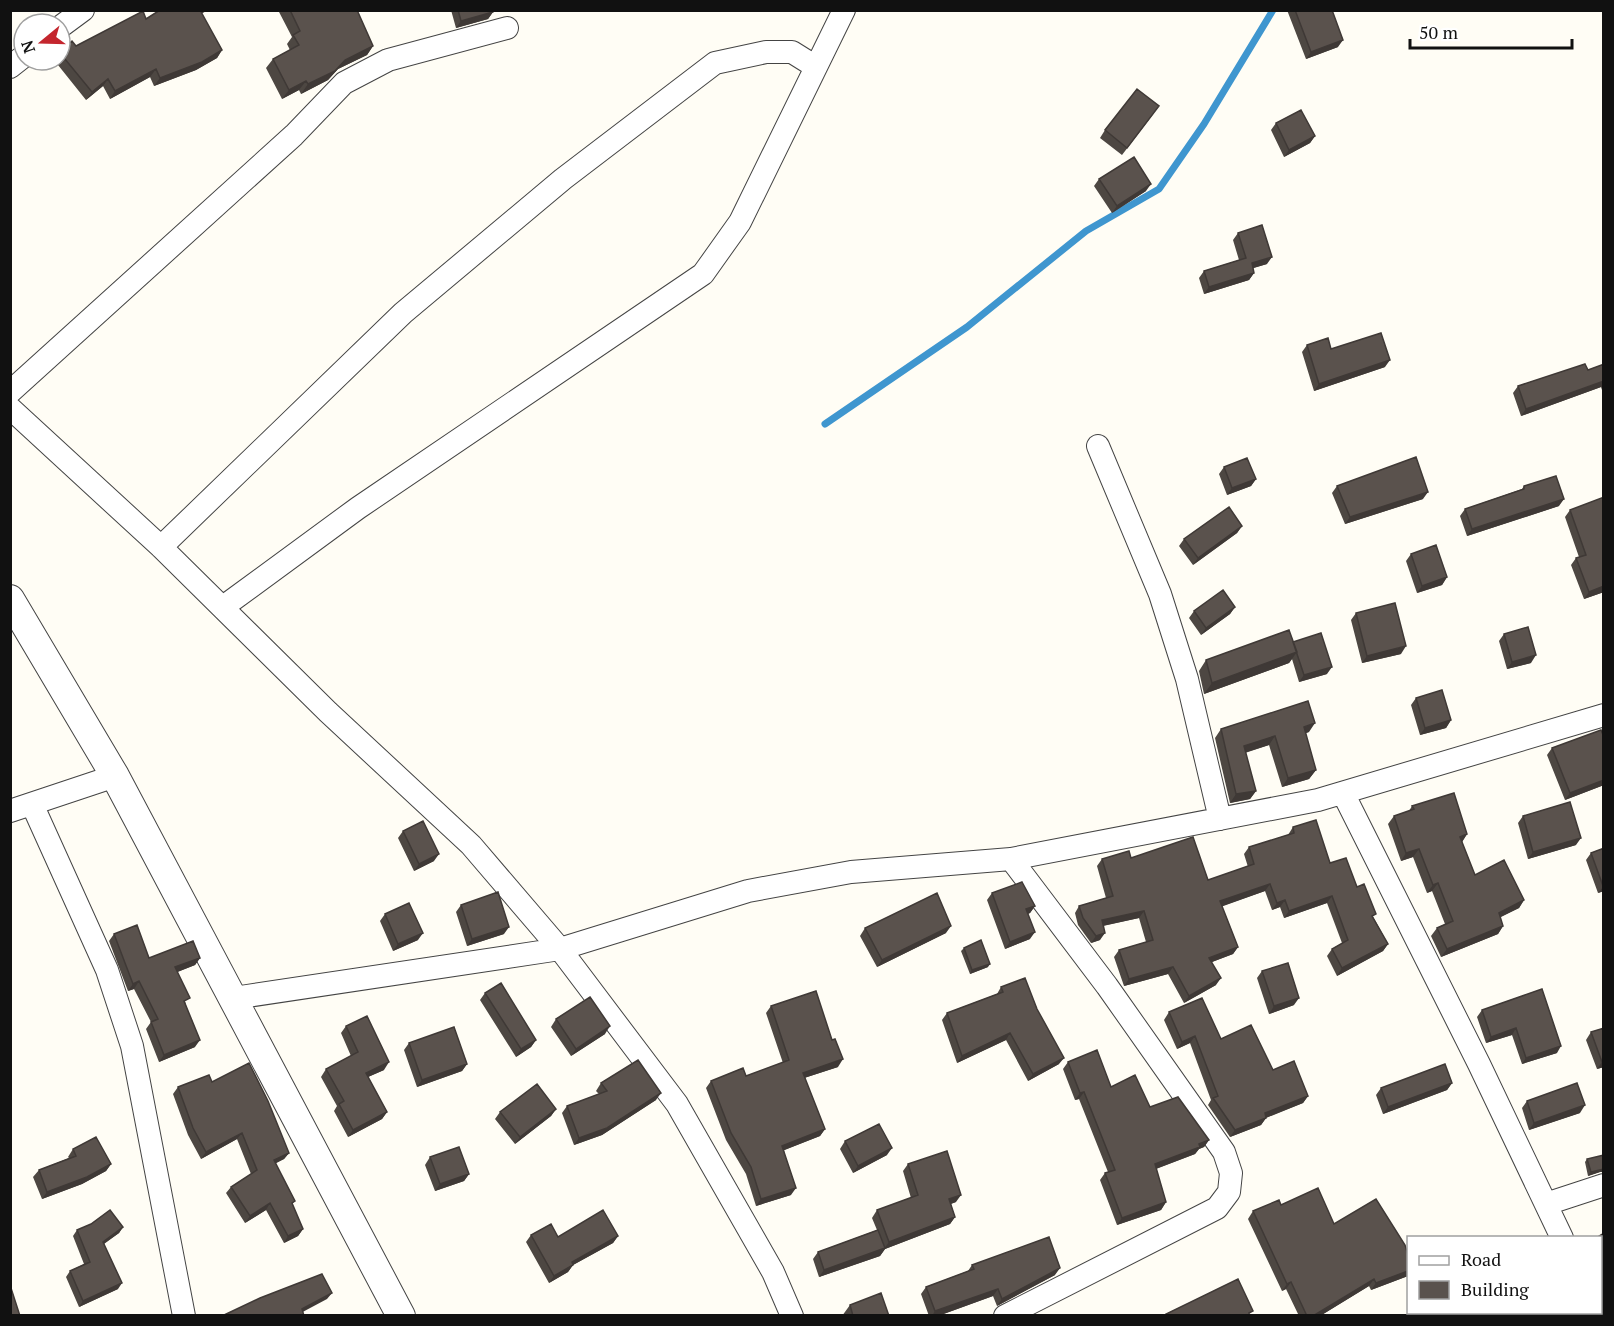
<svg xmlns="http://www.w3.org/2000/svg" width="1614" height="1326" font-family="'PT Serif',serif">
<style>
.lines{fill:none;stroke-linecap:round;stroke-linejoin:round}
.stream{stroke:#3f96cf;stroke-width:7}
.minor-casing{stroke:#444;stroke-width:24}
.tertiary-casing{stroke:#444;stroke-width:30}
.minor{stroke:#fff;stroke-width:22}
.tertiary{stroke:#fff;stroke-width:28}
.wall{fill:#4d4742}
.shaded-wall{fill:#3f3936}
.building{fill:#5a524d;stroke:#3f3936;stroke-width:1.5}
</style>
<rect width="100%" height="100%" fill="#fffdf5"/>
<g class="lines">
<path class="stream" d="M825 424 967 327 1086 231 1159 189 1204 124 1273 10"/>
<g class="minor-casing">
<path id="minor" d="M60 27 83 10
M10 67 24 56
M10 392 294 135 344 83 388 60 507 28
M10 408 161 547 328 712 471 845 560 949 677 1104 773 1272 792 1316
M1098 446 1160 594 1187 679 1220 819
M161 547 403 313 563 179 715 63 766 52H792L816 67
M223 607 358 508 703 274 740 222 844 10
M1343 793 1479 1064 1562 1238
M32 804 107 970 132 1046 184 1316
M10 811 115 776
M234 998 560 949 748 891 851 872 1011 859 1318 800 1604 715
M1546 1204 1604 1185
M1598 1312 1599 1316
M1005 1316 1217 1208 1229 1192 1231 1173 1224 1152 1107 986 1011 859"/>
</g>
<g class="tertiary-casing">
<path id="tertiary" d="M10 599 115 776 401 1316"/>
</g>
<use href="#minor" class="minor"/>
<use href="#tertiary" class="tertiary"/>
</g>
<path class="wall" d="M160 10H208L201 14 222 50 217 58 196 70 154 86 150 77 110 99 103 86 86 100 54 60H60V52L146 19Z
M278 10H323L373 46 367 55 338 69 328 80 301 94 299 90 282 99 266 68 273 59 290 50 287 44 292 37Z
M451 10H493V12L488 19 456 28Z
M1287 10H1332L1338 47 1306 59Z
M1154 113 1122 155 1100 138 1105 130Z
M1276 123 1315 136 1310 143 1284 157 1271 130Z
M1099 179 1146 191 1112 213 1094 186Z
M1238 233 1267 264 1253 268 1254 273 1249 280 1204 294 1199 278 1204 271 1239 260 1233 240Z
M1307 345 1385 367 1314 391 1302 352Z
M1604 364V389L1602 390 1601 387 1521 416 1513 393 1518 386 1588 370Z
M1224 467 1256 479 1251 486 1227 495 1219 474Z
M1337 486 1423 499 1345 524 1332 493Z
M1524 486 1559 506 1467 536 1460 516 1465 509 1522 489Z
M1570 510 1604 592 1584 599 1571 565 1576 558 1579 557 1565 517Z
M1242 526 1237 533 1193 565 1179 546 1184 539Z
M1411 554 1447 577 1442 585 1417 593 1406 561Z
M1235 607 1230 614 1201 635 1189 618 1194 611Z
M1356 613 1401 654 1362 663 1351 620Z
M1504 634 1531 663 1507 669 1499 641Z
M1293 642 1327 674 1299 682 1292 659 1289 663 1204 694 1199 671 1206 660Z
M1416 698 1451 720 1446 728 1420 735 1411 705Z
M1221 729 1309 732 1305 733 1316 770 1309 779 1282 787 1269 745 1245 753 1256 791 1250 799 1230 803 1215 738Z
M1552 748 1604 785 1565 800 1547 755Z
M1412 806 1467 834 1462 842 1475 875 1524 900 1519 908 1500 917 1503 926 1498 934 1441 957 1431 936 1437 928 1445 924 1432 891 1427 893 1413 857 1401 861 1388 824 1394 816 1409 811Z
M1523 816 1576 845 1528 859 1518 823Z
M1293 827 1330 863 1357 887 1388 944 1383 951 1337 976 1327 956 1332 949 1342 943 1327 903 1284 918 1280 907 1272 910 1265 891 1222 906 1238 947 1233 954 1212 962 1216 985 1184 1003 1168 974 1124 986 1114 957 1119 950 1146 942 1139 918 1103 926 1100 940 1091 943 1078 925 1075 913 1079 906 1106 898 1097 866 1102 859 1131 858 1208 880 1248 867 1244 854 1249 847 1288 835Z
M403 831 434 861 414 871 398 838Z
M1604 848V891L1598 893 1586 860 1591 853Z
M992 893 1035 906 1030 913 1028 914 1030 939 1005 949 987 900Z
M461 905 504 934 467 946 456 912Z
M385 914 418 940 393 951 380 921Z
M865 928 946 933 877 967 860 936Z
M114 934 149 958H200L195 965 177 972 186 1005 195 1047 159 1062 146 1029 151 1022 134 989 128 991 109 941Z
M964 948 988 967 970 974 961 951Z
M1262 971 1294 1005 1269 1014 1257 978Z
M1001 987 1059 1064 1028 1081 1006 1040 957 1063 942 1020 947 1013 997 994Z
M1542 989 1557 1053 1522 1064 1512 1035 1486 1043 1477 1017 1482 1010Z
M485 993 536 1040 531 1047 516 1057 480 1000Z
M771 1006 838 1067 804 1078 825 1129 820 1136 784 1150 791 1195 756 1206 746 1174 726 1140 706 1088 711 1081 746 1076 783 1063 766 1013Z
M1169 1012 1221 1039 1273 1070 1308 1096 1303 1103 1266 1118 1261 1125 1230 1137 1208 1105 1211 1100 1190 1043 1177 1049 1164 1020Z
M556 1019 605 1034 571 1056 551 1027Z
M346 1026 384 1070 368 1077 387 1112 382 1119 348 1137 334 1111 337 1106 321 1077 326 1069 351 1056 341 1033Z
M1604 1028V1067L1597 1069 1586 1040 1591 1032Z
M409 1043 467 1064 462 1071 417 1087 404 1050Z
M1068 1062 1111 1087 1209 1140 1204 1147 1199 1149 1195 1154 1156 1169 1166 1202 1161 1210 1117 1225 1100 1180 1105 1173 1108 1172 1079 1099 1075 1100 1063 1069Z
M212 1082 289 1153 284 1159 275 1163 295 1201 292 1204 303 1229 298 1236 284 1243 266 1210 245 1223 226 1193 231 1187 251 1174 237 1139 201 1159 188 1135 173 1094 178 1087Z
M601 1083 656 1100 602 1135 574 1145 562 1113 567 1106 599 1094 596 1091Z
M1452 1083 1447 1090 1383 1114 1376 1095 1381 1088Z
M1527 1101 1580 1113 1529 1130 1522 1108Z
M556 1109 551 1116 515 1144 495 1119 500 1112Z
M845 1141 887 1155 853 1173 840 1149Z
M73 1149 111 1164 106 1171 82 1184 42 1199 33 1177 39 1170 69 1158 68 1157Z
M430 1157 469 1174 464 1181 435 1191 425 1165Z
M1587 1159 1600 1172 1588 1176 1585 1162Z
M908 1164 956 1202 951 1204 955 1217 950 1224 885 1249 880 1256 819 1277 813 1259 818 1252 877 1230 872 1218 877 1210 911 1198 903 1171Z
M1281 1205 1334 1224 1408 1255V1276L1371 1290 1369 1286 1320 1316H1299L1286 1289 1282 1291 1248 1219 1253 1211Z
M123 1227 119 1233 104 1244 118 1289 79 1307 66 1277 70 1271 84 1264 73 1236 77 1230Z
M1604 1233V1295L1600 1288V1238Z
M531 1235 558 1237 618 1236 613 1243 573 1265 568 1272 549 1283 526 1242Z
M972 1265 1055 1275 997 1306 993 1296 938 1316H929L921 1294 926 1287 968 1271Z
M850 1305 889 1316H842Z"/>
<path class="shaded-wall" d="M198 10H208L193 17Z
M493 12 488 19 456 28 461 21Z
M1343 40 1338 47 1306 59 1311 52Z
M373 46 367 55 338 69 328 80 301 94 308 84 345 60Z
M222 50 217 58 196 70 154 86 160 78Z
M156 69 150 77 110 99 115 91Z
M108 79 103 86 86 100 92 92Z
M306 81 299 90 282 99 289 90Z
M1315 136 1310 143 1284 157 1289 150Z
M1151 184 1146 191 1112 213 1117 206Z
M1272 257 1267 264 1247 270 1252 263Z
M1254 273 1249 280 1204 294 1209 287Z
M1390 360 1385 367 1314 391 1319 384Z
M1604 381V384L1601 387 1521 416 1526 409Z
M1256 479 1251 486 1227 495 1232 488Z
M1428 492 1423 499 1345 524 1350 517Z
M1564 499 1559 506 1467 536 1472 529Z
M1242 526 1237 533 1193 565 1198 558Z
M1447 577 1442 585 1417 593 1422 586Z
M1604 586V592L1584 599 1589 592Z
M1235 607 1230 614 1201 635 1206 628Z
M1406 646 1401 654 1362 663 1367 656Z
M1297 652 1289 663 1204 694 1212 683Z
M1536 655 1531 663 1507 669 1512 662Z
M1332 667 1327 674 1299 682 1304 675Z
M1451 720 1446 728 1420 735 1425 728Z
M1315 723 1309 732 1298 736 1304 727Z
M1275 736 1269 745 1237 755 1244 746Z
M1316 770 1309 779 1282 787 1288 778Z
M1604 780V785L1565 800 1570 793Z
M1256 791 1250 799 1230 803 1236 794Z
M1467 834 1462 842 1460 837Z
M1581 838 1576 845 1528 859 1533 852Z
M1419 849 1413 857 1401 861 1406 853Z
M439 854 434 861 414 871 419 864Z
M1438 883 1432 891 1427 893 1433 885Z
M1270 884 1265 891 1215 909 1220 901Z
M1604 886V891L1598 893Z
M1332 896 1327 903 1284 918 1289 911Z
M1285 900 1280 907 1272 910 1277 903Z
M1524 900 1519 908 1493 921 1499 913Z
M1035 906 1030 913 1021 916 1026 909Z
M1144 911 1139 918 1097 927 1102 920Z
M951 926 946 933 877 967 882 960Z
M1503 926 1498 934 1441 957 1447 949Z
M509 927 504 934 467 946 472 939Z
M1035 932 1030 939 1005 949 1010 942Z
M423 933 418 940 393 951 398 944Z
M1105 933 1100 940 1091 943 1096 936Z
M1388 944 1383 951 1337 976 1342 968Z
M1238 947 1233 954 1204 965 1209 958Z
M200 958 195 965 170 975 175 967Z
M990 964 988 967 970 974 972 970Z
M1173 967 1168 974 1124 986 1129 979Z
M1221 978 1216 985 1184 1003 1189 996Z
M139 981 134 989 128 991 133 984Z
M1299 998 1294 1005 1269 1014 1274 1006Z
M610 1026 605 1034 571 1056 576 1049Z
M1516 1028 1512 1035 1486 1043 1491 1037Z
M1010 1033 1006 1040 957 1063 962 1056Z
M1195 1036 1190 1043 1177 1049 1182 1042Z
M200 1040 195 1047 159 1062 164 1055Z
M536 1040 531 1047 516 1057 521 1049Z
M1561 1046 1557 1053 1522 1064 1526 1058Z
M1064 1058 1059 1064 1028 1081 1033 1074Z
M843 1059 838 1067 798 1080 803 1073Z
M389 1062 384 1070 361 1080 366 1073Z
M1602 1062H1604V1067L1597 1069Z
M467 1064 462 1071 417 1087 422 1080Z
M1452 1083 1447 1090 1383 1114 1388 1107Z
M1084 1092 1079 1099 1075 1100 1080 1093Z
M661 1093 656 1100 602 1135 574 1145 579 1138Z
M1308 1096 1303 1103 1260 1120 1265 1113Z
M1585 1105 1580 1113 1529 1130 1534 1123Z
M556 1109 551 1116 515 1144 520 1137Z
M387 1112 382 1119 348 1137 353 1130Z
M1266 1118 1261 1125 1230 1137 1235 1130Z
M825 1129 820 1136 777 1153 782 1146Z
M242 1133 237 1139 201 1159 206 1152Z
M1209 1140 1204 1147 1199 1149 1195 1154 1150 1171 1155 1164Z
M892 1148 887 1155 853 1173 858 1166Z
M289 1153 284 1159 269 1167 274 1160Z
M111 1164 106 1171 82 1184 42 1199 47 1192Z
M1604 1169V1172H1600L1588 1176 1591 1172Z
M469 1174 464 1181 435 1191 440 1184Z
M796 1188 791 1195 756 1206 761 1199Z
M961 1195 956 1202 944 1206 949 1199Z
M1166 1202 1161 1210 1117 1225 1122 1218Z
M270 1203 266 1210 245 1223 250 1216Z
M955 1217 950 1224 885 1249 880 1256 819 1277 824 1270 884 1249 889 1242Z
M123 1227 119 1233 99 1247 103 1242Z
M303 1229 298 1236 284 1243 288 1236Z
M618 1236 613 1243 573 1265 568 1272 549 1283 554 1276 572 1262Z
M1060 1268 1055 1275 997 1306 1002 1299Z
M1408 1271V1276L1371 1290 1376 1283Z
M1374 1279 1369 1286 1320 1316H1313Z
M1291 1282 1286 1289 1282 1291 1287 1284Z
M122 1283 118 1289 79 1307 83 1301Z
M998 1289 993 1296 938 1316H932L935 1311Z
M332 1293 327 1299 297 1315 302 1309Z"/>
<path class="building" d="M160 10H200L222 50 202 62 160 78 156 69 115 91 108 79 92 92 60 53V52L72 41 76 46 143 11 146 19Z
M290 10H357L373 46 345 60 335 71 308 84 306 81 289 90 273 59 299 45 293 35 300 31Z
M458 10H493V12L461 21Z
M1295 10H1332L1343 40 1311 52Z
M1137 89 1159 106 1127 148 1105 130Z
M1301 110 1315 136 1289 150 1276 123Z
M1134 157 1151 184 1117 206 1099 179Z
M1262 225 1272 257 1252 263 1254 273 1209 287 1204 271 1246 258 1238 233Z
M1381 333 1390 360 1319 384 1307 345 1328 338 1331 349Z
M1585 364 1588 370 1604 364V381L1526 409 1518 386Z
M1416 457 1428 492 1350 517 1337 486Z
M1247 458 1256 479 1232 488 1224 467Z
M1556 476 1564 499 1472 529 1465 509 1524 489V486Z
M1604 497V586L1589 592 1576 558 1586 555 1570 510Z
M1229 507 1242 526 1198 558 1184 539Z
M1436 545 1447 577 1422 586 1411 554Z
M1223 590 1235 607 1206 628 1194 611Z
M1395 603 1406 646 1367 656 1356 613Z
M1528 627 1536 655 1512 662 1504 634Z
M1289 630 1297 652 1212 683 1206 660Z
M1321 633 1332 667 1304 675 1293 642Z
M1442 690 1451 720 1425 728 1416 698Z
M1308 701 1315 723 1304 727 1316 770 1288 778 1275 736 1244 746 1256 791 1236 794 1221 729Z
M1601 730 1604 737V780L1570 793 1552 748Z
M1454 793 1467 834 1460 837 1475 875 1504 860 1524 900 1499 913 1503 926 1447 949 1437 928 1453 921 1438 883 1433 885 1419 849 1406 853 1394 816 1414 809 1412 806Z
M1570 802 1581 838 1533 852 1523 816Z
M1316 820 1330 863 1346 858 1357 887 1364 884 1376 914 1372 916 1388 944 1342 968 1332 949 1348 940 1332 896 1289 911 1285 900 1277 903 1270 884 1220 901 1238 947 1209 958 1221 978 1189 996 1173 967 1129 979 1119 950 1153 940 1144 911 1102 920 1105 933 1096 936 1083 918 1079 906 1113 896 1102 859 1129 851 1131 858 1193 837 1208 880 1254 864 1249 847 1294 833 1293 827Z
M423 821 439 854 419 864 403 831Z
M1604 848V886H1603L1591 853Z
M1022 882 1035 906 1026 909 1035 932 1010 942 992 893Z
M498 892 509 927 472 939 461 905Z
M937 893 951 926 882 960 865 928Z
M409 903 423 933 398 944 385 914Z
M137 925 149 958 193 941 200 958 175 967 190 998 184 1001 200 1040 164 1055 151 1022 158 1019 139 981 133 984 114 934Z
M981 940 990 964 972 970 964 948Z
M1288 963 1299 998 1274 1006 1262 971Z
M1025 978 1037 1009 1064 1058 1033 1074 1010 1033 962 1056 947 1013 1003 992 1001 987Z
M501 983 536 1040 521 1049 485 993Z
M1542 989 1561 1046 1526 1058 1516 1028 1491 1037 1482 1010Z
M816 991 832 1040 835 1039 843 1059 803 1073 825 1129 782 1146 796 1188 761 1199 751 1167 731 1133 711 1081 743 1068 746 1076 789 1060 771 1006Z
M590 997 610 1026 576 1049 556 1019Z
M1202 998 1221 1039 1251 1025 1273 1070 1294 1061 1308 1096 1265 1113 1266 1118 1235 1130 1213 1098 1218 1096 1195 1036 1182 1042 1169 1012Z
M367 1016 389 1062 366 1073 387 1112 353 1130 339 1104 344 1101 326 1069 358 1052 346 1026Z
M454 1027 467 1064 422 1080 409 1043Z
M1604 1028V1062H1602L1591 1032Z
M1097 1050 1111 1087 1135 1075 1150 1107 1178 1097 1209 1140 1199 1144 1200 1147 1155 1164 1166 1202 1122 1218 1105 1173 1115 1170 1084 1092 1080 1093 1068 1062Z
M638 1060 661 1093 607 1128 579 1138 567 1106 607 1091 601 1083Z
M249 1063 268 1101 289 1153 274 1160 295 1201 292 1203 303 1229 288 1236 270 1203 250 1216 231 1187 257 1170 242 1133 206 1152 193 1128 178 1087 209 1075 212 1082Z
M1445 1064 1452 1083 1388 1107 1381 1088Z
M1577 1083 1585 1105 1534 1123 1527 1101Z
M537 1084 556 1109 520 1137 500 1112Z
M879 1124 892 1148 858 1166 845 1141Z
M96 1137 111 1164 87 1177 47 1192 39 1170 76 1156 73 1149Z
M459 1147 469 1174 440 1184 430 1157Z
M947 1151 961 1195 949 1199 955 1217 889 1242 877 1210 918 1195 908 1164Z
M1604 1155V1169L1591 1172 1587 1159Z
M1318 1188 1334 1224 1376 1199 1405 1245 1408 1255V1271L1376 1283 1374 1279 1313 1316H1307L1291 1282 1287 1284 1253 1211 1279 1200 1281 1205Z
M110 1210 123 1227 103 1242 122 1283 83 1301 70 1271 90 1262 77 1230 91 1224Z
M603 1210 618 1236 572 1262 573 1265 554 1276 531 1235 551 1224 558 1237Z
M878 1230 885 1248 824 1270 818 1252Z
M1604 1233V1277L1600 1271V1238H1596Z
M1049 1237 1060 1268 1002 1299 998 1289 935 1311 926 1287 974 1269 972 1265Z
M322 1274 332 1293 302 1309 304 1316H222L260 1298Z
M1238 1279 1253 1311 1249 1313 1250 1316H1167L1166 1314Z
M10 1285 20 1316H10Z
M881 1293 889 1316H853L850 1305Z
M1503 1312H1515L1516 1316H1493Z"/>
<rect width="1614" height="1326" fill="none" stroke="#111111" stroke-width="24"/>
<rect x="1407" y="1236" width="195" height="78" fill="#ffffff" stroke="#a0a0a0" stroke-width="1.5"/>
<rect x="1419" y="1256" width="30" height="9" fill="#ffffff" stroke="#a0a0a0" stroke-width="1.5"/>
<text x="1461" y="1266" font-size="18" fill="#111111">Road</text>
<rect x="1419" y="1281" width="30" height="18" fill="#5a524d" stroke="#a0a0a0" stroke-width="1.5"/>
<text x="1461" y="1296" font-size="18" fill="#111111">Building</text>
<g transform="translate(42 42) rotate(251)"><circle r="28" fill="#ffffff" stroke="#a0a0a0" stroke-width="1.5"/>
<path d="M0-4.5L10 22L0 15L-10 22Z" fill="#c4262e"/>
<text y="-9" font-size="16" font-weight="bold" text-anchor="middle" fill="#111111">N</text>
</g>
<path d="M1410 39v9h162v-9" fill="none" stroke="#111111" stroke-width="3"/>
<text x="1419" y="39" font-size="18" fill="#111111" stroke="#ffffff" stroke-width="4.5" paint-order="stroke">50 m</text>
</svg>
